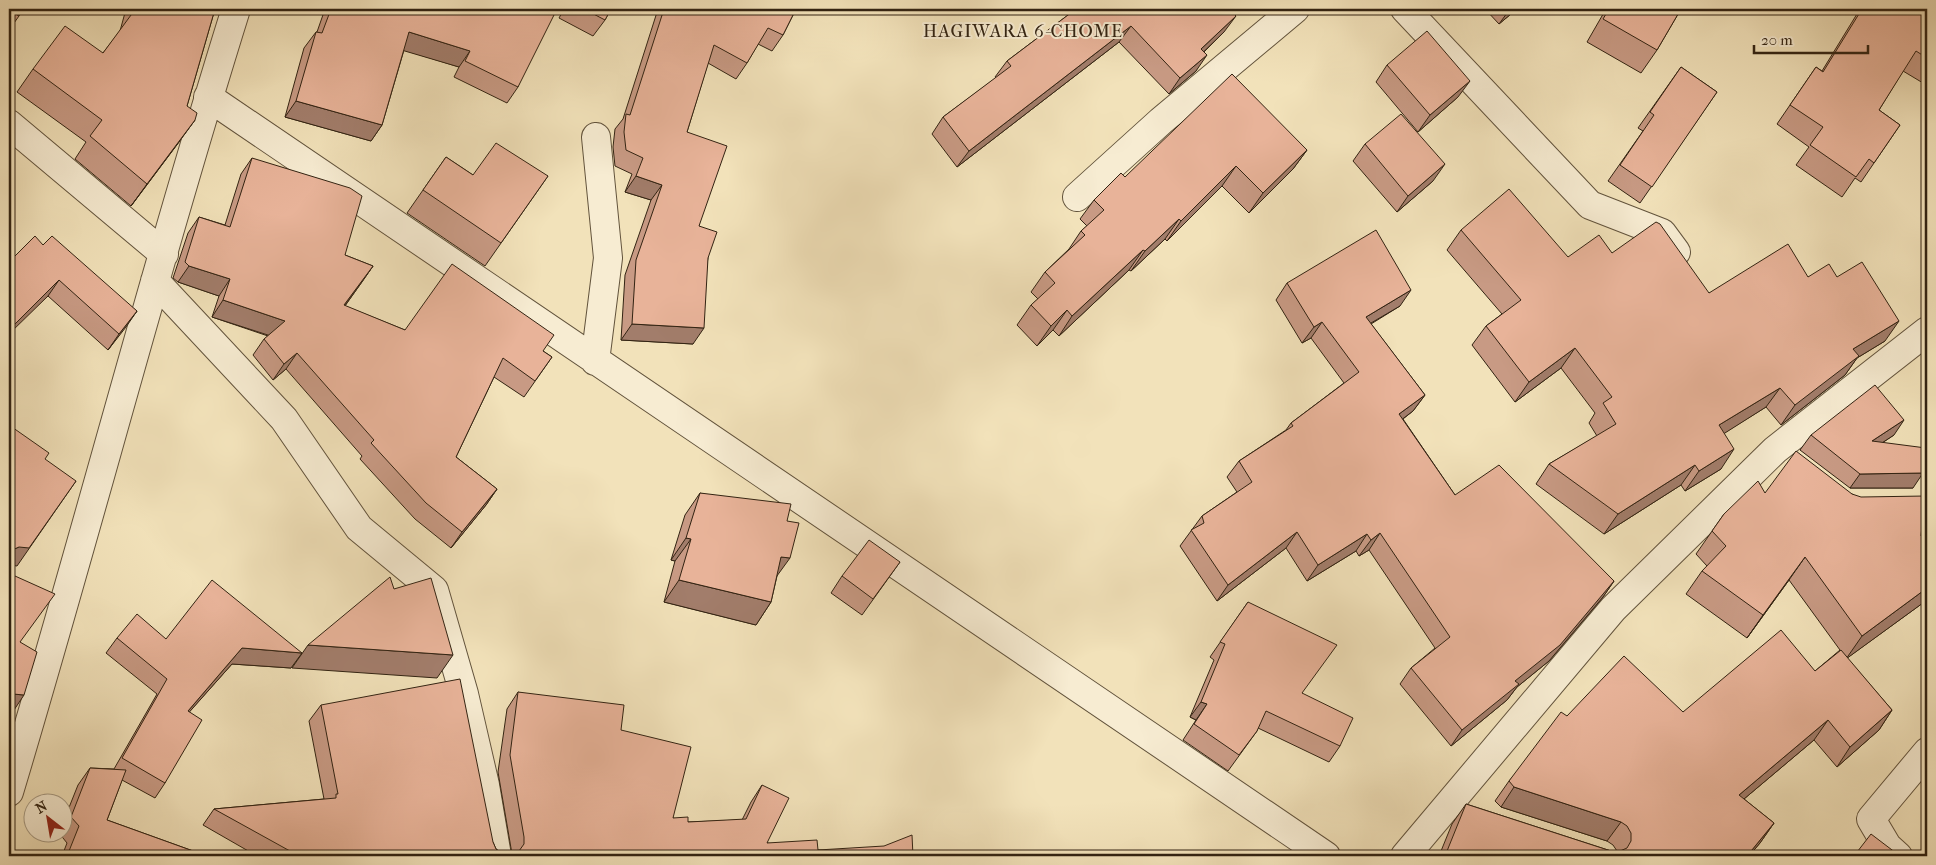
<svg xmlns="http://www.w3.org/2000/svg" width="1936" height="865" font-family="'IM FELL French Canon',serif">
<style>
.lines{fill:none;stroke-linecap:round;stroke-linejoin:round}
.minor-casing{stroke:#62533c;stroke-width:30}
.minor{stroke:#f7ecd2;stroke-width:28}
.wall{fill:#c89a84;stroke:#322312}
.shaded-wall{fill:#a27d6b;stroke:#322312}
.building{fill:#e8b399;stroke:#322312}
.labels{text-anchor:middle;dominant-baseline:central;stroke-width:4;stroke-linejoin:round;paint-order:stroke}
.neighbourhood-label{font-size:18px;letter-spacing:1px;fill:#322312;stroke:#f7ecd2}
</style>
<rect width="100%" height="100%" fill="#f2e2ba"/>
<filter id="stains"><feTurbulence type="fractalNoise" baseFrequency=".004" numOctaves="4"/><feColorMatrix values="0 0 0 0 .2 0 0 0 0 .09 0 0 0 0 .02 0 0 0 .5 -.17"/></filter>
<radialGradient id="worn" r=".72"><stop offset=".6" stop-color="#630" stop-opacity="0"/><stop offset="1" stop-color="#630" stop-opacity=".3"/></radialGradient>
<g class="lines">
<g class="minor-casing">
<path id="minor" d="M1405 9 1590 205 1662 233 1676 252
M208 97 1326 856
M9 124 164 254
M1077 197 1161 121 1295 9
M155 281 284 419 359 528 434 590 464 694 485 785 497 856
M595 361 608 258 596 137
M9 792C87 532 155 268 236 9
M1405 856 1613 609 1775 450 1927 331
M1898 856 1887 846 1871 819 1927 752"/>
</g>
<use href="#minor" class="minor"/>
</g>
<path class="wall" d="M9 9 19 16 9 30Z
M126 9H215L187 106 179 142 131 206 75 159 86 142 17 92 33 69 103 53 120 31Z
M325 9H542L518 87 507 103 454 77 459 67 404 50 382 125 371 141 285 117 304 48 316 32H317Z
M564 9H611L605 20 593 36 559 18Z
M658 9H796L783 35 772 51 758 44 747 63 736 79 708 63 687 132 699 226 708 258 693 344 621 340 625 275 651 200 625 192 632 174 615 166 613 147 615 129 623 119Z
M1076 9 1224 32 1204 52 1196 71 1169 94 1119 42 957 167 932 134 943 117 996 78 995 77 1007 61Z
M1485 9H1517L1499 24Z
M1606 9H1681L1657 50 1641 73 1587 42Z
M1860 9H1913L1927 17V77L1923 83 1903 71 1879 110 1900 125 1861 182 1855 178 1842 197 1796 165 1809 147 1777 124 1816 67 1822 71Z
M1387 65 1458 97 1418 132 1376 82Z
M1681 67 1717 92 1640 203 1608 181 1643 131 1638 128Z
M1365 144 1433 181 1397 212 1353 161Z
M1307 150 1293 169 1249 213 1222 186 1167 241 1165 239 1131 271 1129 270 1059 336 1053 330 1037 346 1017 325 1031 305 1038 299 1031 292 1045 272 1069 249 1081 231 1087 226 1080 219 1094 200 1125 177Z
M446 157 473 175 548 176 485 266 407 213Z
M252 158 345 255 373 266 345 306 405 330 543 351 552 357 524 397 494 377 456 457 497 489 486 505 451 548 415 519 360 459 362 456 286 369 273 380 253 355 264 339 268 336 212 317 219 296 178 282 173 278 188 233 199 217 225 225 241 174Z
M1461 230 1568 257 1612 253 1709 293 1808 277H1837L1885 341 1857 358 1845 375 1781 425 1766 407 1724 433 1721 469 1685 491 1681 485 1604 534 1536 484 1549 464 1597 436 1589 423 1595 413 1561 368 1515 402 1472 345 1486 326 1502 314 1447 250Z
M43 245 137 311 108 350 48 296Z
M1287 283 1400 306 1371 324 1425 395 1413 411 1403 419 1455 495 1614 581 1603 597 1549 661 1517 687 1507 700 1451 746 1400 684 1411 668 1435 648 1369 550 1359 556 1356 551 1307 581 1286 548 1217 601 1180 546 1202 516 1237 492 1227 477 1239 461 1286 430 1291 423 1344 383 1311 338 1302 343 1276 300Z
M1927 348V361L1923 354Z
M1811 435H1894L1882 443 1913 488H1850L1800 450Z
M700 493 787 521 777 576 771 602 756 625 664 602 675 561 671 560 685 515Z
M1765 493 1852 494 1921 536 1927 600 1847 658 1892 710 1879 730 1837 767 1814 740 1744 799 1774 823 1760 843 1749 856H1439L1452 824 1466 804 1611 851H1617L1613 845 1607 841 1501 807 1495 801 1509 781 1567 716 1683 712 1815 671 1840 650 1789 580 1747 638 1686 594 1702 571 1707 566 1696 554 1724 514Z
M900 562 862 615 831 593 842 576Z
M1248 602 1302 693 1340 746 1329 762 1258 728 1257 731 1228 771 1183 740 1196 720 1190 717 1214 660 1210 657Z
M117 638 166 639 302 653 291 668 232 664 189 712 165 783 155 798 122 780 107 820 207 856H62L67 843 59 833 60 832H62V825L78 785 90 768 114 769 157 694 106 653Z
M518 692 621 730 673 818 688 822 742 820 751 802 762 785 767 843 818 850 913 856H257L203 825 214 809 324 799 309 721 321 705 493 842 496 849 503 854H512L498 772 507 709Z"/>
<path class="shaded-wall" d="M1510 9H1517L1499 24Z
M1236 16 1224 32 1190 65 1201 49Z
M1131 26 1119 42 957 167 969 151Z
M409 32 470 51 459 67 398 49Z
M1207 55 1196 71 1169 94 1180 78Z
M1470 81 1458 97 1418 132 1430 115Z
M296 101 382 125 371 141 285 117Z
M195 120 179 142 131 206 147 184Z
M1307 150 1293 169 1249 213 1263 193Z
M1445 164 1433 181 1397 212 1408 196Z
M1236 166 1222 186 1167 241 1181 221Z
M636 176 662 185 651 200 625 192Z
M1179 219 1165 239 1131 271 1145 251Z
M1143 250 1129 270 1059 336 1072 316Z
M189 266 230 279 219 296 178 282Z
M373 266 362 282 333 322 344 305Z
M59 280 48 296 9 334V330Z
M1411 290 1400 306 1354 333 1366 317Z
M223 300 285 321 274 337 212 317Z
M1067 310 1053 330 1037 346 1051 326Z
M137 311 126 327 108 350 119 334Z
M1899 321 1885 341 1857 358 1845 375 1781 425 1795 405 1853 349Z
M1322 322 1311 338 1302 343 1314 327Z
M632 324 704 328 693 344 621 340Z
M1575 348 1561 368 1515 402 1529 382Z
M297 353 286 369 273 380 284 364Z
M1780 388 1766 407 1706 445 1719 425Z
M1425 395 1413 411 1388 430 1399 414Z
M1904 420 1894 435 1862 456 1872 441Z
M1734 449 1721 469 1685 491 1699 471Z
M1695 465 1681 485 1604 534 1618 514Z
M1923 473 1913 488H1850L1860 474Z
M76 481 17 566 9 565V554L12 550 19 547Z
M497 489 486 505 451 548 462 532Z
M1297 532 1286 548 1217 601 1228 585Z
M1380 533 1369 550 1359 556 1371 540Z
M1367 534 1356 551 1307 581 1318 565Z
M686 538 691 539 675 561 671 560Z
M781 557 790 558 774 580Z
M1805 557 1789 580 1747 638 1763 615Z
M679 580 771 602 756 625 664 602Z
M1614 581 1603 597 1549 661 1517 687 1507 700 1451 746 1462 730 1515 681Z
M1927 588V600L1846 659 1862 636Z
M308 645 453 655 437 678 292 668Z
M242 648 302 653 291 668 232 664 177 726 188 711Z
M13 694 24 695 12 713H9Z
M1201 702 1207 704 1196 720 1190 717Z
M1892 710 1879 730 1837 767 1850 747Z
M1828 720 1814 740 1725 815 1739 795Z
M1514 787 1621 822 1607 841 1501 807Z
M1774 823 1760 843 1749 856H1747Z"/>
<path class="building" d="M9 9H23L19 16 9 10Z
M135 9H215L187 106 197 113 195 120 147 184 90 136 102 120 33 69 65 26 103 53 134 11Z
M331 9H542L554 15 518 87 465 61 470 51 409 32 382 125 296 101 316 32 322 33Z
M584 9H611L605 20Z
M664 9H796L783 35 768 28 747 63 714 45 687 132 727 146 699 226 717 232 708 258 704 328 632 324 636 260 662 185 636 176 643 158 626 150 624 132 626 114 630 115Z
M1076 9H1229L1236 16 1201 49 1207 55 1180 78 1131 26 969 151 943 117 1011 66 1007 61Z
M1609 9H1681L1657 50 1603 19Z
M1862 9H1913L1927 17V58L1916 51 1879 110 1900 125 1874 163 1869 159 1856 177 1810 145 1823 127 1790 105 1816 67 1823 72Z
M1427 31 1470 81 1430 115 1387 65Z
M1681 67 1717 92 1652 187 1620 165 1654 115 1650 112Z
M1232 74 1307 150 1263 193 1236 166 1181 221 1179 219 1145 251 1143 250 1072 316 1067 310 1051 326 1031 305 1055 283 1045 272 1085 235 1081 231 1104 210 1094 200 1121 173 1125 177Z
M1401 114 1445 164 1408 196 1365 144Z
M496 143 548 176 501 243 423 190 446 157 473 175Z
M252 158 350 188 362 196 345 255 373 266 344 305 405 330 452 264 554 335 543 351 552 357 535 381 503 358 456 457 497 489 462 532 426 503 371 443 374 440 297 353 284 364 264 339 285 321 223 300 230 279 189 266 185 262 199 217 230 227Z
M9 187 14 191 9 197Z
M1509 189 1568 257 1599 235 1612 253 1656 222 1660 224 1709 293 1788 244 1808 277 1829 264 1837 277 1862 262 1899 321 1853 349 1859 356 1795 405 1780 388 1719 425 1734 449 1699 471 1695 465 1618 514 1549 464 1616 424 1603 403 1612 397 1575 348 1529 382 1486 326 1521 300 1461 230Z
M1376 230 1411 290 1366 317 1425 395 1399 414 1455 495 1499 465 1614 581 1560 645 1515 681 1519 684 1462 730 1411 668 1450 637 1380 533 1371 540 1367 534 1318 565 1297 532 1228 585 1191 530 1204 523 1202 516 1252 482 1239 461 1293 426 1291 423 1359 372 1322 322 1314 327 1287 283Z
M35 236 43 245 52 236 137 311 119 334 59 280 9 330V262Z
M1875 385 1904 420 1872 441 1926 448 1923 473 1860 474 1811 435Z
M9 425 49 453 45 459 76 481 29 548 19 547 12 550 9 554Z
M1796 451 1852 494 1861 497 1925 496 1921 536 1927 531V588L1862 636 1805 557 1763 615 1702 571 1726 546 1712 531 1724 514 1758 481 1765 493Z
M700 493 791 504 787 521 799 523 790 558 781 557 771 602 679 580 691 539 686 538Z
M869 540 900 562 873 599 842 576Z
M9 571 15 576 55 594 20 642 37 652 24 695 13 694 9 711Z
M390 577 394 589 431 578 453 655 308 645Z
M212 580 302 653 242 648 188 711 202 720 165 783 122 758 167 679 117 638 137 614 166 639Z
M1248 602 1337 645 1302 693 1353 718 1340 746 1266 711 1257 731 1239 755 1194 724 1207 704 1201 702 1225 644 1220 642Z
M1781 630 1815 671 1841 650 1892 710 1850 747 1828 720 1739 795 1774 823 1747 856H1445L1466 804 1611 851H1620L1627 848 1631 841V833L1627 826 1621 822 1514 787 1509 781 1561 712 1567 716 1624 656 1683 712Z
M460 679 493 842 496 849 503 854H512L519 851 524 844V837L510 755 518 692 624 705 621 730 691 747 673 818 688 817V822L746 819 762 785 789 798 767 843 817 840 818 850 884 846 912 835 913 856H299L214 809 336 798V794H338L321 705Z
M90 768 126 770 107 820 207 856H67L79 826 71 817Z
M1871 834 1896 853 1893 856H1854Z"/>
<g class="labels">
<g class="neighbourhood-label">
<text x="1023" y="31">HAGIWARA 6-CHOME</text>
</g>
</g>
<rect width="1936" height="865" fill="none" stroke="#f2e2ba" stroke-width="30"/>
<rect x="10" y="10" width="1916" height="845" fill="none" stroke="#322312" stroke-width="2.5"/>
<rect x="15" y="15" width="1906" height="835" fill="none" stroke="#322312"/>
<g transform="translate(48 818) rotate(329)"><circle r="24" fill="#f7ecd2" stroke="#a89c85"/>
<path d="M0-4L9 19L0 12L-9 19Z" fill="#8f2418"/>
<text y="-8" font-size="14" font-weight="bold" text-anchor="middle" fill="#322312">N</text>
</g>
<path d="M1754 45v8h114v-8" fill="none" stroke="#322312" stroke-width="2.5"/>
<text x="1761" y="45" font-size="15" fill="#322312" stroke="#f7ecd2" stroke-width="4" paint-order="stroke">20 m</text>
<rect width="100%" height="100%" filter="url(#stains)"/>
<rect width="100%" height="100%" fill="url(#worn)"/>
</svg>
